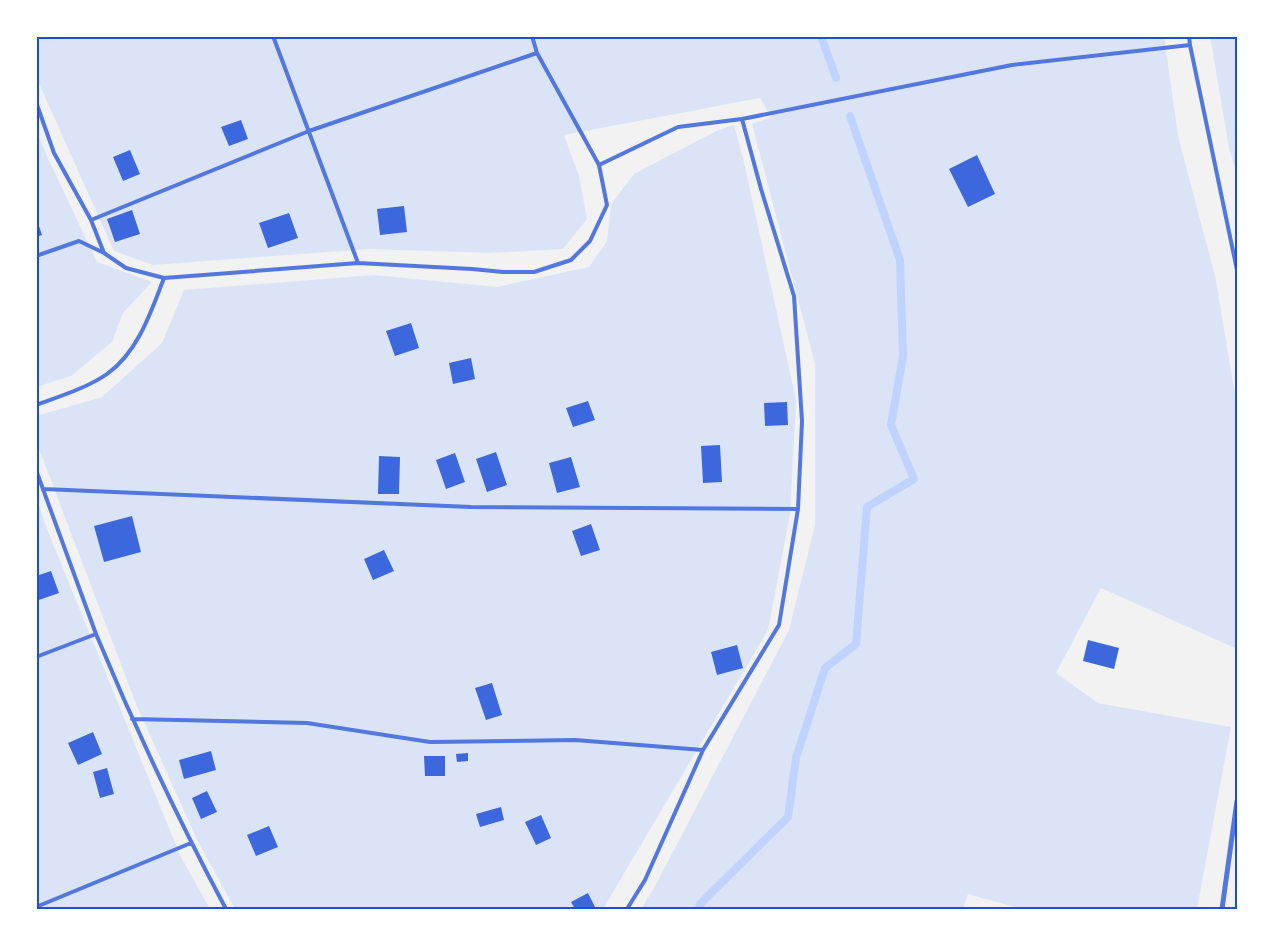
<svg xmlns="http://www.w3.org/2000/svg" width="1273" height="945" font-family="'IBM Plex Sans',sans-serif">
<style>
.green{fill:#dbe4f7}
.lines{fill:none;stroke-linecap:round;stroke-linejoin:round}
.stream{stroke:#bfd3fe;stroke-width:8}
.building{fill:#3d67dc}
.service{stroke:#5277de;stroke-width:4}
.minor{stroke:#5277de;stroke-width:5}
.neatline{fill:none;stroke:#1d4ed8;stroke-width:2}
</style>
<rect width="100%" height="100%" fill="#f2f2f2"/>
<path class="green" d="M36 36H1164L1178 136 1216 280 1237 407V649L1101 588 1056 673 1098 703 1231 727 1197 909H1022L968 894 963 909H641L654 888 789 630 815 525V364L752 124 771 117 760 98 564 135 579 176 587 219 563 249 490 253 369 249 153 265 114 251 36 77Z
M1210 36H1237V175L1229 148Z
M734 125 743 158 796 400 790 514 768 630 603 909H235L198 842 136 704 36 441V416L102 397 162 343 184 290 374 275 497 287 589 267 607 241 611 204 634 174 716 131Z
M36 129 47 156 97 262 152 282 123 313 112 342 71 376 36 387Z
M36 497 49 534 180 855 210 909H36Z"/>
<g class="lines">
<path class="stream" d="M821 36 836 78
M699 909 700 904 788 817 796 758 825 668 856 644 867 507 914 479 891 425 903 356 900 260 850 116"/>
</g>
<path class="building" d="M241 120 248 139 229 146 221 127Z
M130 150 140 174 123 181 113 157Z
M977 155 995 194 968 207 949 169Z
M404 206 407 232 380 235 377 209Z
M132 210 140 234 115 242 107 219Z
M289 213 298 238 268 248 259 223Z
M36 217 42 235 36 237Z
M411 323 419 348 395 356 386 331Z
M471 358 475 379 453 384 449 363Z
M588 401 595 420 573 427 566 408Z
M787 402 788 425 765 426 764 403Z
M720 445 722 482 703 483 701 446Z
M496 452 507 485 487 492 476 459Z
M455 453 465 482 446 489 436 460Z
M379 456 400 457 399 494H378Z
M571 457 580 487 557 493 549 463Z
M132 516 141 552 104 562 94 526Z
M591 524 600 550 581 556 572 531Z
M384 550 394 571 373 580 364 559Z
M51 571 59 593 36 601V576Z
M1088 640 1119 648 1114 669 1083 661Z
M737 645 743 668 717 675 711 652Z
M492 683 502 715 486 720 475 688Z
M93 732 102 754 78 765 68 743Z
M211 751 216 770 184 779 179 760Z
M468 753V761L457 762 456 754Z
M424 756H445V776H425Z
M107 768 114 794 100 798 93 772Z
M207 791 217 812 201 819 192 798Z
M501 807 504 820 480 827 476 814Z
M541 815 551 838 536 845 525 822Z
M269 826 278 847 256 856 247 835Z
M588 893 596 909H575L571 902Z"/>
<g class="lines">
<path class="service" d="M273 36 358 263
M532 36 537 53 599 165 678 127 742 119 1012 65 1190 45 1237 270
M1189 36 1190 45
M36 102 54 153 91 220 104 253
M742 119 761 189 794 296 802 421 798 509
M91 220 309 131 537 53
M36 256 79 241 104 253 126 268 164 278 358 263 472 269 503 272H534L571 260 590 241 607 205 599 165
M36 405C58 397 89 387 107 374 138 352 151 312 164 278
M36 470 96 634 36 657
M43 489 471 507 798 509 779 625 703 750 645 880 627 909
M96 634C135 728 178 819 226 909
M132 719 307 723 430 742 575 740 703 750
M36 907 191 843"/>
<path class="minor" d="M1222 909 1237 801"/>
</g>
<rect width="1273" height="945" fill="none" stroke="#ffffff" stroke-width="75"/>
<rect x="38" y="38" width="1198" height="870" class="neatline"/>
</svg>
